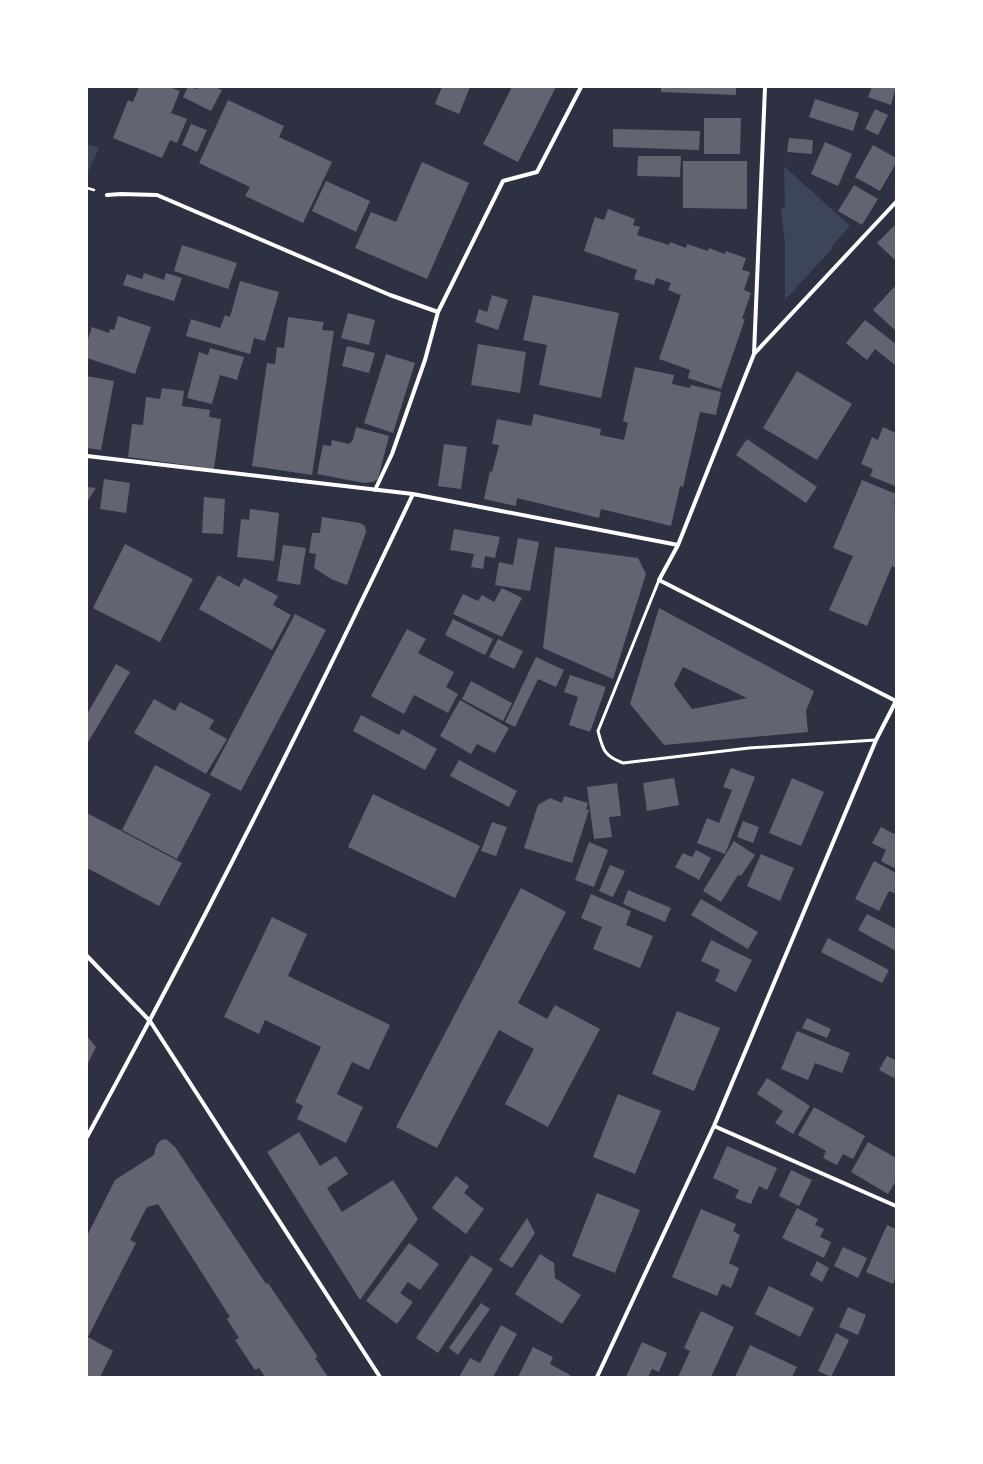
<svg xmlns="http://www.w3.org/2000/svg" width="983" height="1464" font-family="'Source Sans 3',sans-serif">
<style>
.green{fill:#3c4559}
.building{fill:#626471;fill-rule:evenodd}
.lines{fill:none;stroke-linecap:round;stroke-linejoin:round}
.path{stroke:#fff;stroke-width:2.5}
.service{stroke:#fff;stroke-width:3}
.minor{stroke:#fff;stroke-width:4}
</style>
<rect width="100%" height="100%" fill="#2d3142"/>
<path class="green" d="M87 144 99 148 87 174Z
M784 166 850 226 832 246 831 250 785 300V243L781 210 785 206Z"/>
<path class="building" d="M139 87H169L180 91 171 113 187 119 177 143 170 140 162 158 113 138 128 100 133 102Z
M188 87 197 89 199 87H215L222 90 211 111 183 97Z
M442 87H470L459 114 435 104Z
M512 87H556L518 162 483 144Z
M661 87H736V95L661 92Z
M872 87H896L891 105 868 97Z
M815 99 859 113 853 131 809 117Z
M228 100 284 126 279 137 332 162 303 223 245 196 250 187 199 163Z
M875 109 888 115 878 135 865 129Z
M704 118H741L740 154H704Z
M191 124 207 130 197 152 182 145Z
M613 129 700 131 699 150 613 147Z
M789 138 813 140 812 154 787 152Z
M825 142 852 154 838 186 811 174Z
M873 145 896 158V163L880 191 855 177Z
M638 156H681L680 177 637 176Z
M683 161H747V209L683 208Z
M422 162 469 183 427 279 355 248 371 212 396 222Z
M326 181 370 201 356 232 312 211Z
M854 185 878 199 862 225 838 211Z
M608 209 635 219 633 225 640 227 637 235 669 245 670 242 686 248 687 244 708 251 709 248 725 254 726 251 746 258 742 270 750 272 744 290 751 293 742 319H745L721 389 688 378 690 370 659 359 681 295 668 290 671 283 656 278 654 285 634 279 637 270 584 251 595 217 604 220Z
M896 224V261L877 243Z
M182 245 237 263 228 289 174 271Z
M144 273 164 280 166 273 182 278 174 301 123 285 127 274 142 279Z
M240 281 279 292 265 341 254 338 250 354 186 336 191 319 220 328 225 315 230 317Z
M896 285V331L873 310Z
M492 295 508 300 498 330 475 322 479 309 487 312Z
M533 295 619 313 601 398 539 385 547 345 523 340Z
M348 313 375 320 369 345 341 338Z
M118 316 151 327 135 374 87 358V342L92 327 109 333 110 329 114 330Z
M288 317 324 322 322 330 334 331 312 475 252 466 267 363 275 364 277 347 284 348Z
M865 320 896 344V366L875 349 867 360 846 343Z
M478 344 526 352 520 393 471 385Z
M347 346 375 353 369 373 342 366Z
M210 348 244 357 237 380 220 375 212 404 187 398 199 352 208 355Z
M386 354 415 363 393 433 364 423Z
M635 367 674 375 672 384 690 388 691 385 721 392 716 415 700 412 683 487 680 486 671 526 601 509 599 518 517 498 516 506 484 499 490 471 492 472 499 445 492 444 497 419 531 426 534 414 601 429 600 435 624 440 628 423 623 421Z
M797 371 852 404 817 460 763 428Z
M87 376 114 381 101 450 87 448Z
M162 388 184 391 182 406 210 410 209 417 221 419 214 469 128 457 132 424 143 425 146 397 160 399Z
M356 427 389 436 378 479 373 482 364 483 317 474 323 445 331 446 332 440 349 444 353 440Z
M883 427 896 433 895 486 870 476 873 469 861 464 872 437 878 440Z
M747 439 817 487 806 503 736 455Z
M444 444 467 447 461 489 438 486Z
M104 479 130 483 126 513 100 509Z
M862 480 896 494 894 504 896 505V568L892 566 867 626 829 610 853 556 833 548Z
M87 487 96 488 87 502Z
M204 497 225 499 223 534 202 533Z
M250 509 279 513 274 561 237 557 241 519 249 520Z
M322 517 360 523 365 526 366 532 347 585 331 579 314 568 316 554 309 553 312 533H320Z
M454 529 500 537 495 558 485 556 483 569 471 567 474 554 450 550Z
M518 538 539 542 530 591 495 585 499 562 513 565Z
M125 544 193 579 160 642 93 608Z
M283 545 306 548 300 585 277 581Z
M555 547 638 558 646 574 613 679 543 648Z
M218 575 239 587 244 578 278 596 273 605 291 615 272 650 199 609Z
M502 588 522 598 502 637 453 614 463 594 478 601 482 595 494 602Z
M659 608 814 691 806 711 808 732 664 745 630 704ZM683 667 747 698 692 709 674 685Z
M295 614 326 630 241 791 210 775Z
M453 619 493 639 485 655 445 635Z
M407 629 426 639 418 653 454 672 446 687 458 694 448 713 414 695 404 714 371 696Z
M498 639 523 651 514 669 489 657Z
M536 657 564 670 556 687 538 679 515 727 505 722Z
M116 664 130 672 87 744V714Z
M570 675 606 687 590 732 569 725 578 697 564 692Z
M471 681 512 703 503 721 462 699Z
M154 699 175 711 180 702 214 720 209 729 227 739 206 774 134 733Z
M460 700 509 728 495 753 477 744 471 754 440 736Z
M361 715 399 735 402 729 437 749 425 770 353 731Z
M459 760 517 791 509 807 450 776Z
M155 765 211 794 177 859 122 830Z
M731 768 755 777 725 854 697 843 707 818 719 823 732 790 723 787Z
M674 778 679 805 647 811 643 783Z
M792 778 824 792 801 846 769 833Z
M617 783 621 816 609 817 612 837 594 839 587 787Z
M373 794 480 846 455 898 348 847Z
M564 796 588 803 586 809 589 810 572 863 524 848 538 805 550 798 562 803Z
M87 813 182 863 159 906 87 868Z
M743 821 759 827 753 843 737 837Z
M492 822 507 827 496 856 481 851Z
M881 827 894 834 896 831V869L881 861 886 850 872 843Z
M734 841 755 855 741 876 738 875 721 902 703 891Z
M589 842 608 850 594 887 575 880Z
M696 850 711 858 699 880 675 867 683 853 692 857Z
M761 854 794 868 780 901 747 886Z
M874 861 896 873V894L889 891 879 911 855 899Z
M610 865 625 871 613 897 599 891Z
M521 888 566 912 518 1003 547 1019 555 1005 600 1029 548 1127 505 1104 534 1049 499 1030 437 1148 396 1127Z
M628 890 671 908 665 922 623 904Z
M591 894 631 911 626 925 653 936 640 968 593 949 602 927 581 918Z
M701 899 758 932 748 949 691 915Z
M867 914 896 929V951L858 930Z
M272 917 307 934 288 976 390 1025 369 1070 352 1062 337 1094 363 1107 346 1143 297 1119 303 1106 295 1102 321 1047 265 1020 259 1034 224 1017Z
M828 938 889 970 882 983 821 952Z
M711 940 752 960 736 992 715 981 720 970 701 961Z
M677 1011 720 1028 694 1091 652 1074Z
M807 1018 831 1029 827 1038 802 1028Z
M797 1031 850 1053 842 1073 815 1063 808 1080 781 1069Z
M87 1036 96 1047 87 1065Z
M887 1056 896 1060V1079L879 1070Z
M767 1078 810 1106 793 1134 775 1123 783 1111 757 1094Z
M618 1094 661 1111 635 1174 593 1157Z
M814 1107 865 1136 853 1159 843 1154 837 1165 823 1158 826 1151 798 1135Z
M299 1132 320 1166 336 1156 348 1174 327 1188 342 1212 393 1180 418 1219 360 1300 267 1152Z
M166 1139 175 1147 266 1284 268 1283 318 1357 315 1358 328 1377H265L259 1368 255 1370 235 1340 239 1338 227 1319 230 1317 158 1204 147 1207 130 1240 136 1243 88 1337 113 1351 100 1377H87V1236L115 1180 154 1155 156 1146 161 1140Z
M868 1142 896 1158V1181L888 1194 851 1172Z
M727 1146 777 1168 767 1190 759 1186 751 1204 735 1198 739 1190 713 1178Z
M791 1170 812 1180 799 1206 779 1196Z
M456 1176 469 1186 464 1193 484 1209 466 1234 432 1208Z
M597 1193 640 1210 615 1273 572 1256Z
M797 1208 818 1219 815 1225 824 1229 820 1237 831 1242 824 1258 782 1238Z
M701 1209 736 1224 733 1231 740 1235 729 1263 739 1268 731 1288 722 1284 717 1296 672 1277Z
M527 1218 535 1233 512 1268 499 1260Z
M887 1225 896 1229V1277L893 1284 866 1272Z
M409 1243 439 1264 420 1290 408 1282 400 1293 413 1302 397 1324 366 1301Z
M843 1247 867 1258 858 1278 834 1266Z
M540 1254 554 1263 555 1278 581 1295 562 1324 515 1294Z
M471 1255 493 1269 438 1353 416 1338Z
M817 1261 829 1268 822 1282 810 1275Z
M769 1286 814 1308 800 1337 755 1314Z
M481 1303 490 1309 458 1355 449 1348Z
M848 1307 866 1315 858 1335 839 1327Z
M701 1311 734 1327 711 1377H678L690 1351 684 1348Z
M501 1325 517 1334 493 1377H459L470 1358 480 1363Z
M836 1333 849 1340 831 1377 818 1371Z
M642 1342 667 1353 659 1372 652 1369 648 1377H626Z
M750 1345 797 1367 792 1377H735Z
M533 1347 553 1357 550 1364 570 1375 569 1377H518Z"/>
<g class="lines">
<path class="path" d="M87 188 94 190"/>
<path class="service" d="M659 580 598 731C603 750 604 756 623 763L749 748 876 740"/>
<path class="minor" d="M765 87 754 354 678 545 659 580 896 701
M107 195 121 194 157 195 390 295 438 312
M754 354 896 202
M87 456 413 494 678 545
M375 490 392 454 404 420 425 360 438 312 503 181 537 172 581 87
M87 956 150 1021 380 1377
M714 1126 896 1206
M87 1137C202 926 310 711 413 494
M597 1377 714 1126 876 740 896 701"/>
</g>
<rect width="983" height="1464" fill="none" stroke="#ffffff" stroke-width="176"/>
</svg>
